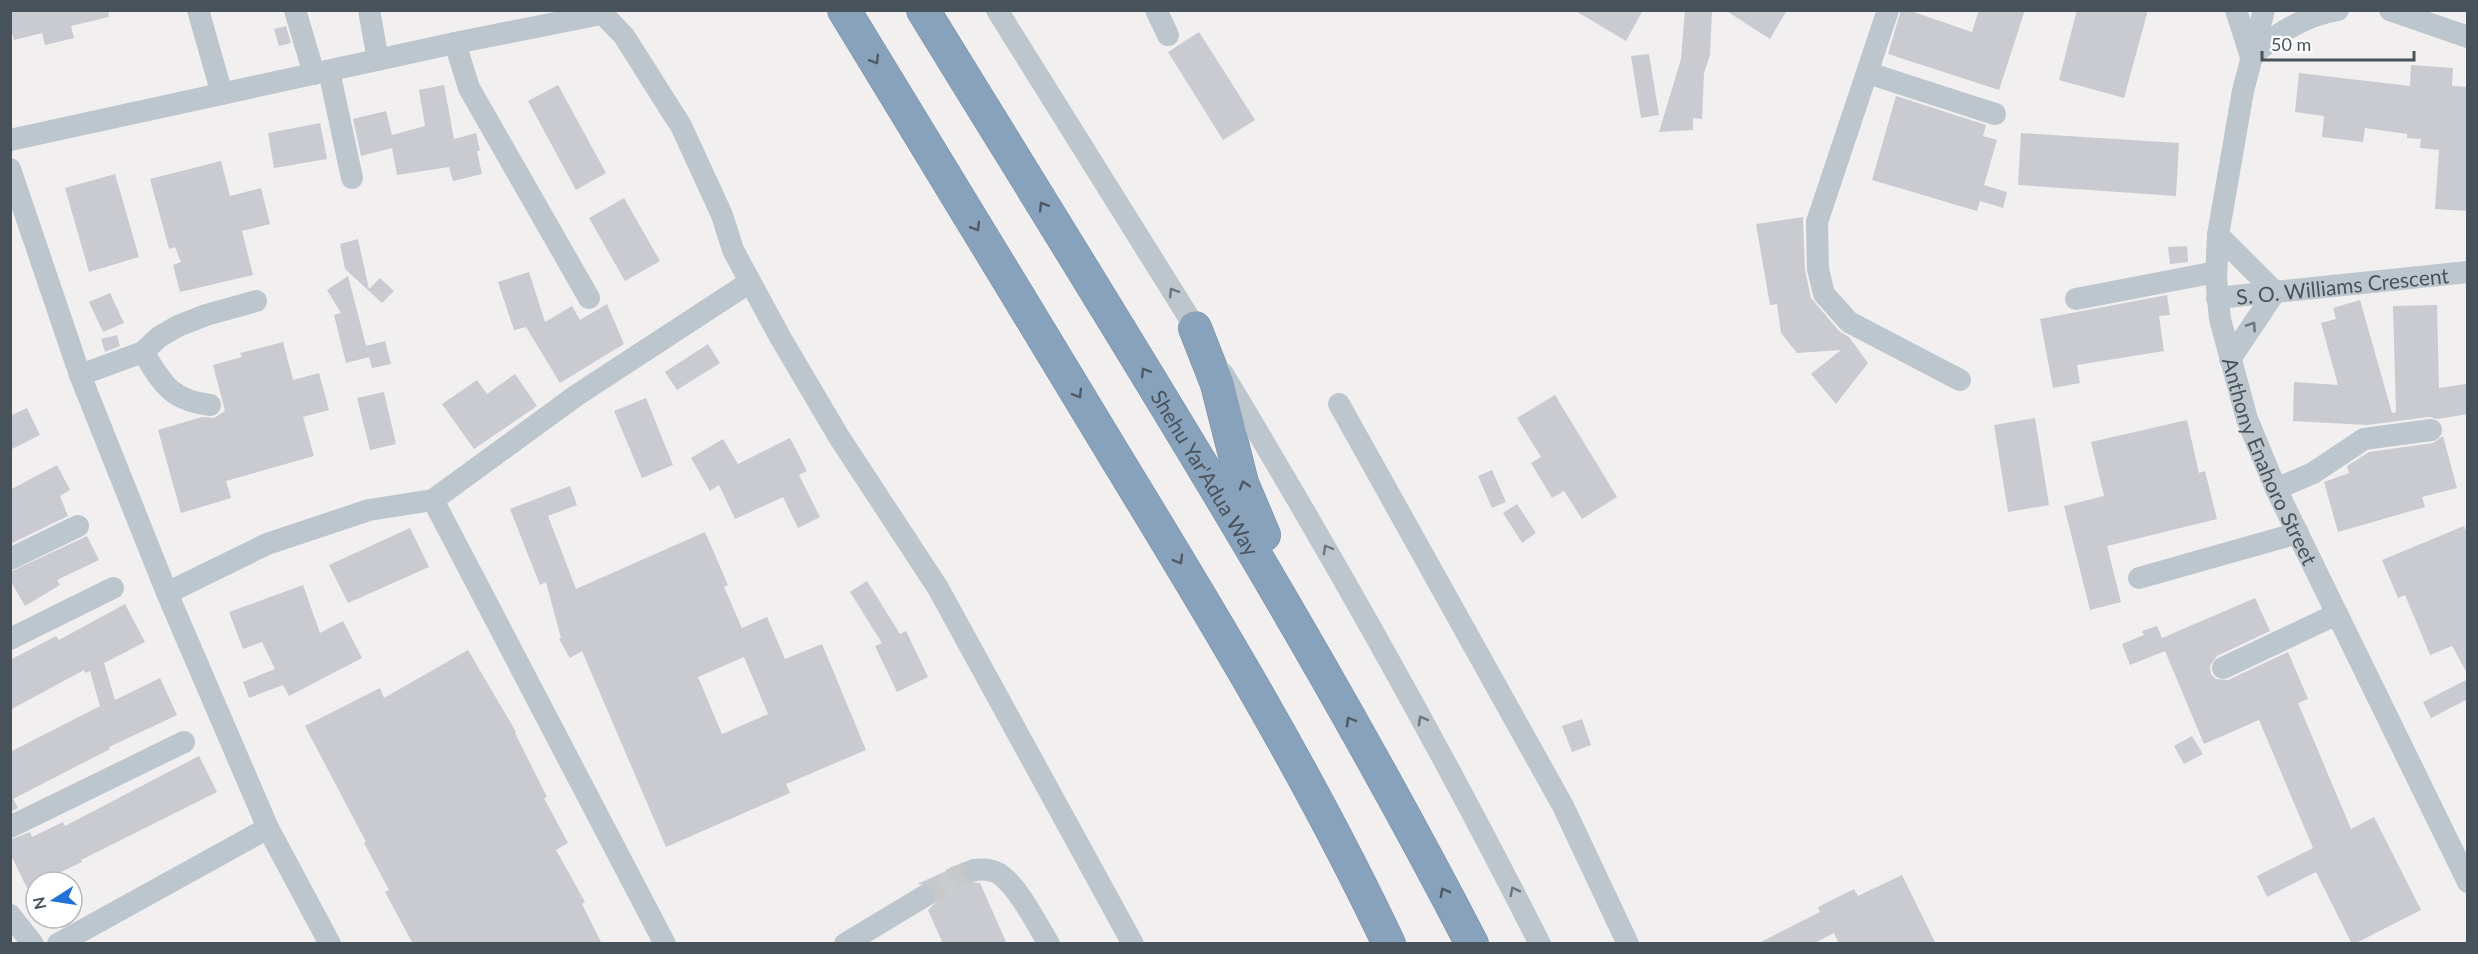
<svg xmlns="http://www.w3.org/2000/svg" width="2478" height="954" font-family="Lato,sans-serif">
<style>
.building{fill:#c9cbd1;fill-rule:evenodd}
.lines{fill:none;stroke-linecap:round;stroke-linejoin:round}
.minor-tunnel{stroke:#c7c8ca;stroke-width:22;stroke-dasharray:22 11;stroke-linecap:butt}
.highway-casing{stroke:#758da7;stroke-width:34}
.minor{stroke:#bec6cd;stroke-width:22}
.highway{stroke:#89a2bb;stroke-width:33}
.oneway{stroke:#4e5a65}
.oneway2{stroke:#6b757d}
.labels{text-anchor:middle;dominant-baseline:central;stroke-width:4.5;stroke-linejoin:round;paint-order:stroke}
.street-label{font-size:21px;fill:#48525b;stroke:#fff}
</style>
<rect width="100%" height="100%" fill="#f1efef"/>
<path class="building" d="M10 10H108L109 17 71 26 74 38 45 45 42 33 14 40 10 25Z
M1574 10H1643L1626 41Z
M1685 10H1712L1710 55 1704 73 1702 119 1693 118V130L1659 132 1681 59Z
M1725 10H1787L1770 39Z
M1901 10H1908L1972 32 1979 10H2025L1999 90 1888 54Z
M2077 10H2148L2124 98 2059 80Z
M286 26 291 43 279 46 274 29Z
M1199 32 1255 120 1223 140 1168 52Z
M1649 54 1659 115 1641 118 1631 56Z
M2411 65 2453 68 2452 86 2468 87V211L2435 209 2439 150 2420 148 2421 139 2407 138V134L2365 128 2363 142 2322 137 2324 116 2295 112 2299 73 2410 86Z
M444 85 454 139 476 133 480 151H477L482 174 453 181 449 167 397 175 392 148 361 156 353 119 386 111 392 135 425 126 419 90Z
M558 85 606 173 576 190 528 101Z
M1896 96 1986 125 1983 136 1997 140 1984 185 2007 192 2003 208 1980 201 1977 211 1872 180Z
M320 123 327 159 274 168 268 133Z
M2021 133 2179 143 2176 196 2018 185Z
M221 161 230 196 261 188 270 224 242 231 253 275 180 292 173 265 181 262 175 247 169 249 150 179Z
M115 174 139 257 89 272 65 188Z
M624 198 660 261 625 281 589 218Z
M1803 217 1805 270 1811 298 1839 331 1849 337 1868 363 1836 404 1811 374 1841 350 1797 353 1781 333 1777 304 1770 305 1756 224Z
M358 239 369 289 380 278 394 291 382 303 345 269 340 244Z
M2187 246 2188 262 2170 264 2168 247Z
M529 272 545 322 572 306 580 320 607 304 624 344 560 383 526 327 514 330 498 282Z
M348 276 369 357 346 363 334 315 341 313 327 290Z
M110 293 124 323 103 332 89 302Z
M2167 295 2170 315 2159 316 2164 351 2077 365 2080 383 2053 388 2040 319Z
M2360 300 2392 413 2396 412 2393 306 2437 305 2439 388 2466 384 2468 414 2438 419 2429 417 2367 425 2293 421 2294 382 2338 385 2321 323 2336 319 2333 308Z
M117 335 120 346 105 352 101 339Z
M385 341 391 364 372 368 366 346Z
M283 342 293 380 319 373 329 410 303 417 314 456 226 481 231 498 181 513 158 430 202 417 214 418 225 411 213 365 242 357 240 353Z
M708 344 720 363 677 390 665 372Z
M515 374 537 406 474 449 442 404 477 380 487 394Z
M384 392 396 444 370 450 357 398Z
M1555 395 1617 497 1582 519 1564 491 1552 498 1531 463 1541 457 1517 418Z
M646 398 673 465 642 478 614 411Z
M27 408 40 435 10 450V416Z
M2035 418 2049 505 2008 512 1994 425Z
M2187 420 2199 473 2205 471 2217 519 2107 546 2121 602 2090 610 2064 506 2104 496 2091 442Z
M2443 436 2457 488 2422 497 2425 507 2338 532 2324 482 2349 473 2347 466 2369 452 2433 443Z
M790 438 807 471 799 475 820 517 798 528 783 497 735 519 719 485 710 491 691 458 723 439 738 464Z
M57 465 70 490 60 496 68 516 10 544V490Z
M1492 470 1506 502 1492 508 1478 476Z
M570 486 577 505 548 516 576 589 705 532 728 585 724 587 742 628 767 617 785 659 822 644 866 750 786 784 790 793 666 847 582 651 570 658 559 639 561 638 546 582 540 585 510 509ZM744 657 768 714 722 734 698 677Z
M1517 504 1536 533 1522 543 1503 513Z
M2464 526 2468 535V675L2452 646 2430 655 2405 595 2398 598 2382 560Z
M410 528 429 567 348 603 329 565Z
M87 536 99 560 57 580 60 585 25 606 10 580V572Z
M867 581 900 634 906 631 928 677 897 692 875 646 882 643 850 592Z
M303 585 320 633 343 621 362 658 289 696 283 685 249 698 243 682 275 669 262 642 243 649 229 612Z
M2255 598 2270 631 2217 656 2210 666 2211 674 2216 679 2228 680 2288 652 2308 699 2298 703 2351 829 2374 817 2421 910 2354 944H2352L2316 872 2267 897 2257 876 2313 848 2259 720 2204 744 2165 651 2130 665 2122 644 2144 635 2142 631 2157 626 2162 638Z
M125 604 145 642 104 663 115 700 160 678 177 715 109 747 110 749 13 799 18 808 10 812V752L100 706 90 671 85 673 84 670 10 710V660L56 636 59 640Z
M468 650 516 732 515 733 547 797 544 798 568 843 556 850 585 902 582 904 602 944H413L385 892 389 890 364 843 366 842 305 726 380 688 384 698Z
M2468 679V699L2431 718 2423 702Z
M1582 719 1591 745 1572 752 1562 726Z
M2192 736 2203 754 2184 764 2174 746Z
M199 756 217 792 81 860 82 862 27 888 10 853V840L30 832 32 837 63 822 65 826Z
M962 864 961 871 963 878 969 882 980 883 1007 944H943L928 910 935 903V891L929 885 917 884Z
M1902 875 1936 944H1839L1834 933 1813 944H1757L1820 912 1818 907 1854 889 1858 896Z"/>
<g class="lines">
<path class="minor-tunnel" d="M923 897 956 877 974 870"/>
<g class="highway-casing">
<g id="highway">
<path d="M844 10C935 159 1025 307 1115 456 1212 615 1309 775 1389 944"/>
<path id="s3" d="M923 10C1112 318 1306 623 1472 944"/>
<path d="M1195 328 1217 384 1242 483 1264 535"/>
</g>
</g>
<g class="minor">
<path d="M198 10 222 94"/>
<path d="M295 10 314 74"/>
<path d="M369 10 378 60"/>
<path d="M599 10 624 36 681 126 722 215 733 250 780 337 839 437 938 588 1133 944"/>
<path d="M997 10 1203 340"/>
<path d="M1156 10 1168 35"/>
<path d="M1888 10 1817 222 1818 269 1824 294 1849 322 1960 380"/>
<path d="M2236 10 2251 57C2276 34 2303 16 2338 10"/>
<path id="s1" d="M2264 10 2243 91 2218 235 2216 278 2220 319 2247 419 2276 489 2468 882"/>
<path d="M2390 10 2468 37"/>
<path d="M455 43 469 88 589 298"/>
<path d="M329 71 352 178"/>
<path d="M1868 73 1995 114"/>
<path d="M10 140 455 43 601 14"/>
<path d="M10 169 80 375 167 593 268 828 330 944"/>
<path d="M2218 235 2275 292 2230 359"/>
<path id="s2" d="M2217 298 2468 272"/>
<path d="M2076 299 2216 272"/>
<path d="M143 352C163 384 170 400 210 405"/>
<path d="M1223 374C1335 560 1442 750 1540 944"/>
<path d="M80 375 143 352 159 337 178 326 206 315 256 301"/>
<path d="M1339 404 1563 806 1628 944"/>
<path d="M2276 489 2313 473 2364 439 2431 430"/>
<path d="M433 500 665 944"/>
<path d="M10 559 78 526"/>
<path d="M2139 578 2298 533"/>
<path d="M167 593 267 544 369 510 433 500 577 395 750 282"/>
<path d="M10 639 113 588"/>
<path d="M2223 668 2337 614"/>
<path d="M10 827 184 742"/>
<path d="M974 870C984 869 994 869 1002 876 1020 890 1036 923 1049 944"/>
<path d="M10 915 33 944"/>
<path d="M58 944 268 828"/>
<path d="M845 944 923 897"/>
</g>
<use href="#highway" class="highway"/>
</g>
<defs><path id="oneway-chevron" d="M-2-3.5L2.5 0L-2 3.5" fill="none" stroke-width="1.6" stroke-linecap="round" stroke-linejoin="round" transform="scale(1.5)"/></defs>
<g class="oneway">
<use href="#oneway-chevron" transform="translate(875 60) rotate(59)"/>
<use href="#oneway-chevron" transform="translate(1043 206) rotate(-122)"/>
<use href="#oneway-chevron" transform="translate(976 227) rotate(59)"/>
<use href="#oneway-chevron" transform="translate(1145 372) rotate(-122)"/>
<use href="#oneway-chevron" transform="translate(1078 394) rotate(59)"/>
<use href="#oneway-chevron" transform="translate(1244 485) rotate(-108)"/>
<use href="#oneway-chevron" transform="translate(1179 560) rotate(60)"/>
<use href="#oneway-chevron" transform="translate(1350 721) rotate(-120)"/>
<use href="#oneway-chevron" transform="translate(1444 892) rotate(-118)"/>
</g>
<g class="oneway2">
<use href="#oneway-chevron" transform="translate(1173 292) rotate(-122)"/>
<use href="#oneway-chevron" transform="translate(2252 326) rotate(-56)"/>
<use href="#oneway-chevron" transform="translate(1327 549) rotate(-120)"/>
<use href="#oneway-chevron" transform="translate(1422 720) rotate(-119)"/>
<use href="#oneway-chevron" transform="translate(1514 891) rotate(-117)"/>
</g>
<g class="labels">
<g class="street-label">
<text stroke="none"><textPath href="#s2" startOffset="126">S. O. Williams Crescent</textPath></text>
<text stroke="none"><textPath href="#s1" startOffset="465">Anthony Enahoro Street</textPath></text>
<text stroke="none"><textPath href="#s3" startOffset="542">Shehu Yar'Adua Way</textPath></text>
</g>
</g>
<rect width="2478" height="954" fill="none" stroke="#48525b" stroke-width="24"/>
<g transform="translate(54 900) rotate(258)"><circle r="28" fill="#ffffff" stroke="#b6babd" stroke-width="1.5"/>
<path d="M0-4.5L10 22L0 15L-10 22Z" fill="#2372d7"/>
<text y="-9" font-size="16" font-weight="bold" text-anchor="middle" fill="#48525b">N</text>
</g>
<path d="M2262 51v9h152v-9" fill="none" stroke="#48525b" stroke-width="3"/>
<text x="2271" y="51" font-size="18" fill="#48525b" stroke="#ffffff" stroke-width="4.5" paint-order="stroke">50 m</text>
</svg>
